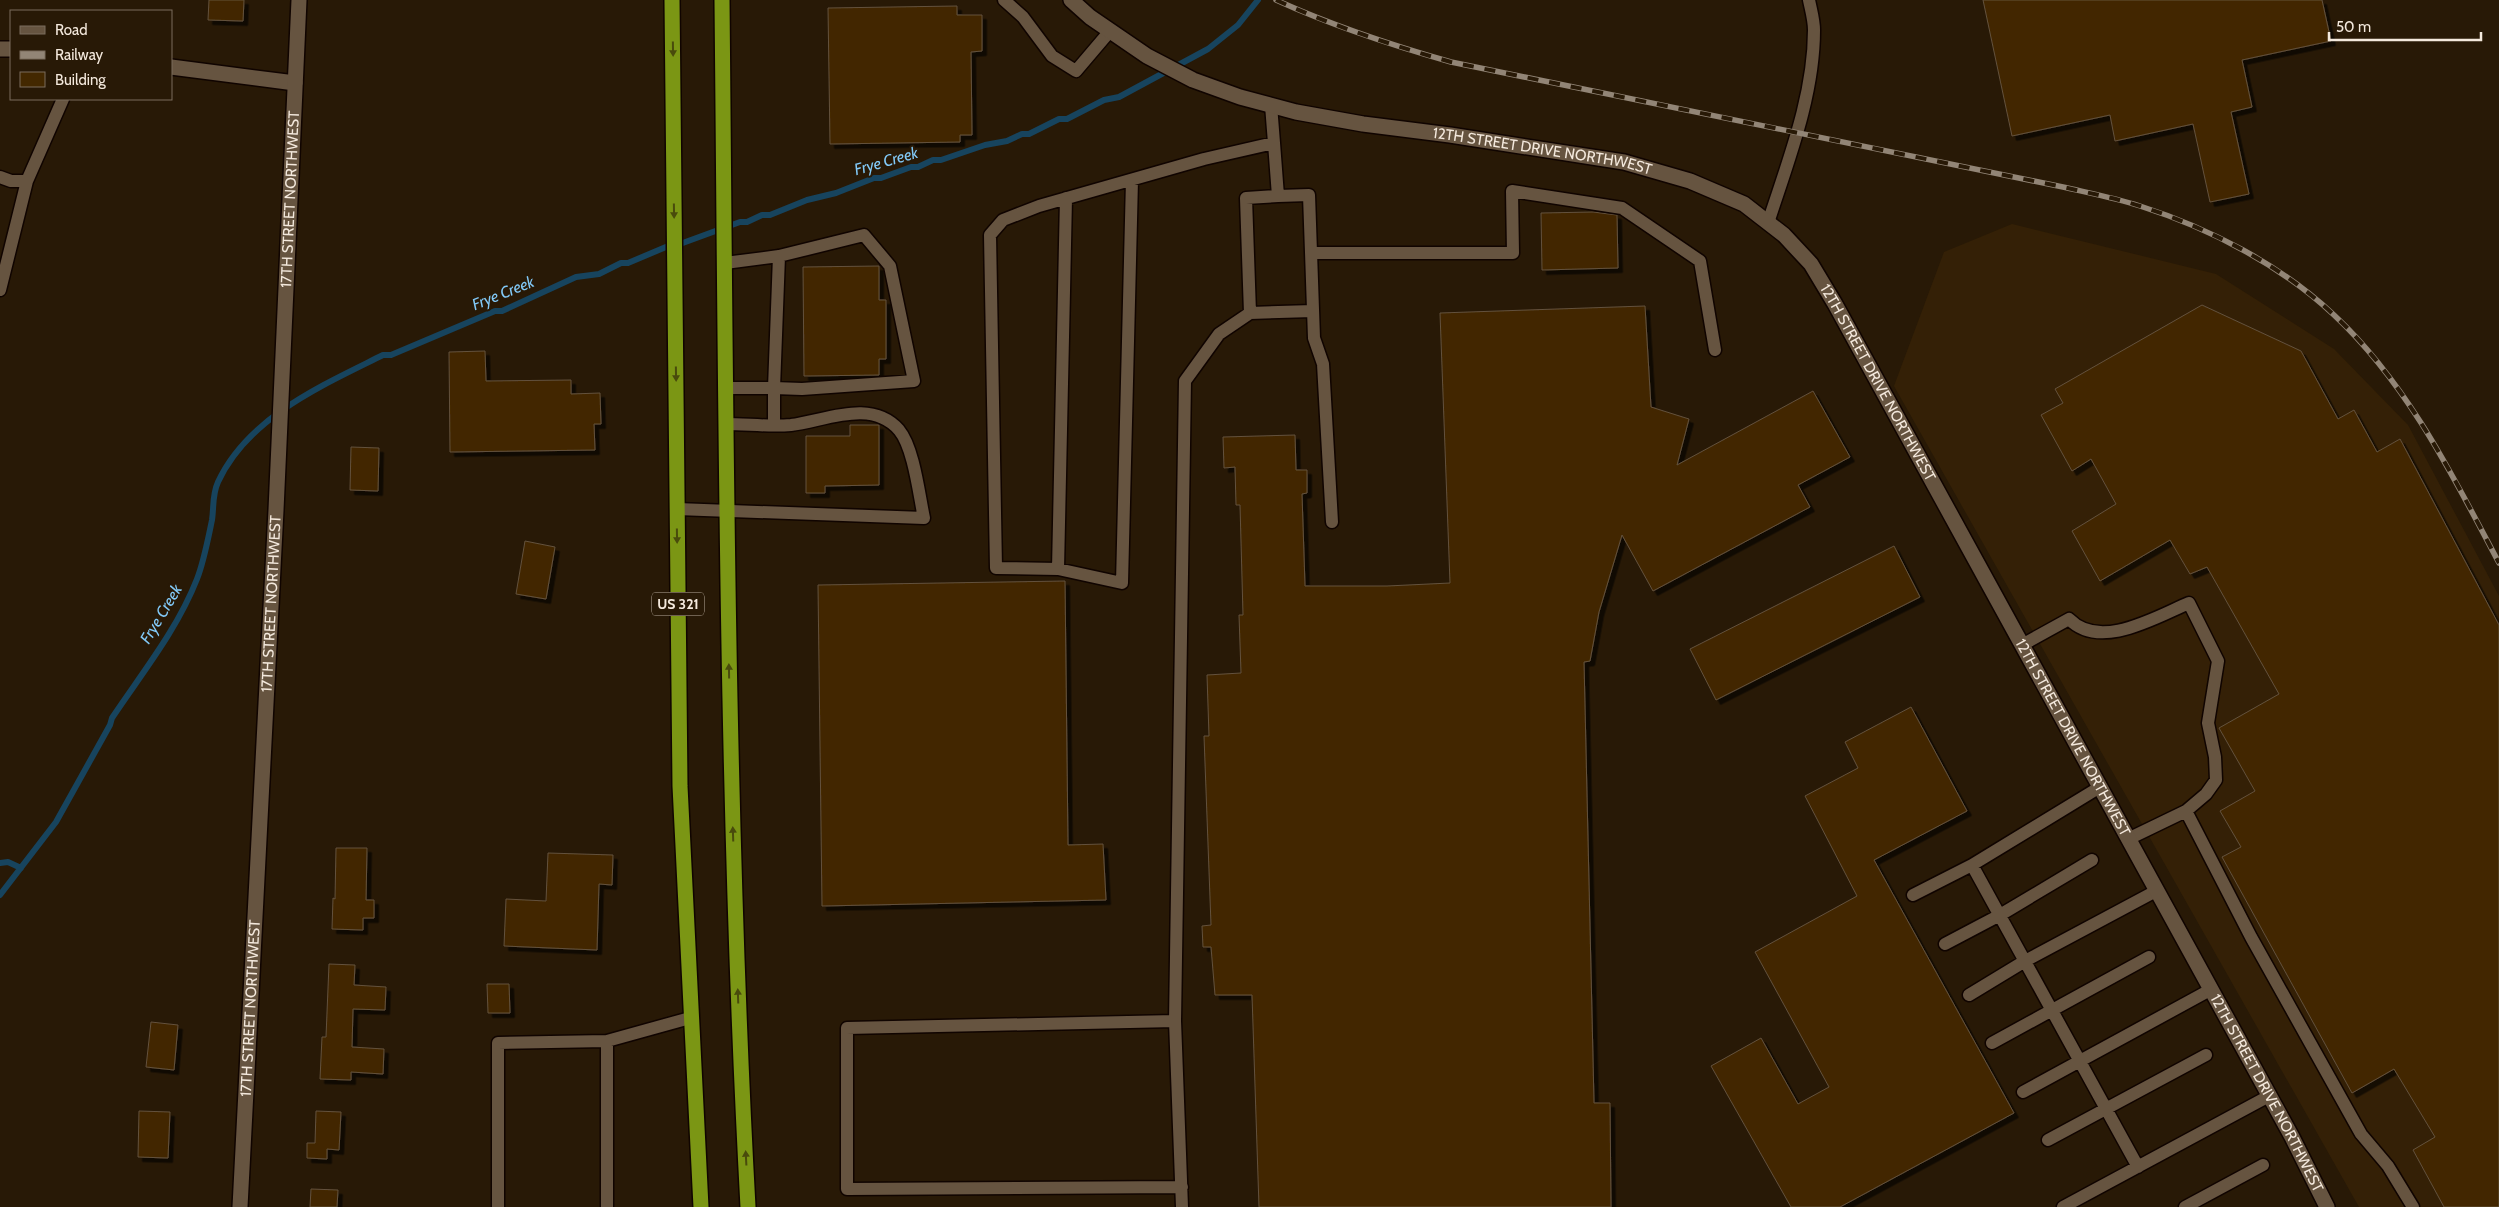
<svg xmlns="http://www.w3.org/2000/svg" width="2499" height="1207" font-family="Cabin,sans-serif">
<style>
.built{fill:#342006}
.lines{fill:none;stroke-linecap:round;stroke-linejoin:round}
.stream{stroke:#17445e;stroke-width:6}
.building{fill:#432800;stroke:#63513d;filter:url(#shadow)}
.service-casing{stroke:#100400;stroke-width:15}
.minor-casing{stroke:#100400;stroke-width:18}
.tertiary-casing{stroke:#100400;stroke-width:18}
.trunk-casing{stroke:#100400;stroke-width:18}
.service{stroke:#665440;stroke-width:12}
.minor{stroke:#665440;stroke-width:15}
.tertiary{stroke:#665440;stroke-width:15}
.trunk{stroke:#7b9614;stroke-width:15}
.rail-casing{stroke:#928576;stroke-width:5.5}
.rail{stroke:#281906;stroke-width:4;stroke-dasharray:11;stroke-linecap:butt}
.oneway{fill:#494b0c}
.labels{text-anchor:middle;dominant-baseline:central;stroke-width:4;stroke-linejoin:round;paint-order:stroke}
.shield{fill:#281906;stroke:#b7ab9c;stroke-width:1}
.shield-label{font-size:14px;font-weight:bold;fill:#f4e9dd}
.street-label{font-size:15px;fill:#f4e9dd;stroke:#281906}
.water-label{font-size:16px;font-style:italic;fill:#82c9f7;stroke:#281906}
</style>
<defs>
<filter id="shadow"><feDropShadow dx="4.5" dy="4.5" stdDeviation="0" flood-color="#0009"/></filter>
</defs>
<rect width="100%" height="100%" fill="#281906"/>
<path class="built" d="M2012 224 2216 274 2334 349 2408 425 2499 596V1207H2359L1894 386 1944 252Z"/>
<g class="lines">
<path class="stream" d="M0 863 8 862 21 868
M0 895 56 822 110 725 112 718C142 673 177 630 197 579 204 561 208 539 212 520 214 507 212 495 218 482 248 417 323 385 383 355H391L495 311H502L576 277 599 274 621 263H628L673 244H680L740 222H747L762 215H770L807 200 836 193 874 178H881L911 167H918L933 160H941L985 145 1007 141 1022 134H1029L1059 119H1067L1104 100 1119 97 1208 49 1238 25 1258 0"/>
</g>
<path class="building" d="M209 0H244L243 21 208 20Z
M1983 0H2322L2331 41 2242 60 2252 107 2231 112 2249 194 2210 202 2193 124 2115 141 2110 115 2012 136Z
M957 6V15H982V51L971 52 972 135H960V142L830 144 828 8Z
M1593 212 1617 215 1618 268 1542 270 1541 213Z
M879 266V300H886V359H879V375L804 376 803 267Z
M2202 305 2301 351 2338 419 2354 410 2377 452 2400 439 2499 625V1207H2444L2413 1150 2435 1137 2394 1069 2352 1093 2222 857 2241 847 2220 811 2255 791 2219 728 2279 694 2207 567 2190 574 2170 540 2100 581 2072 531 2116 504 2091 459 2072 471 2041 415 2063 403 2055 389Z
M1645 306 1651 407 1689 419 1677 465 1813 391 1850 457 1798 485 1810 507 1653 591 1622 535 1599 612 1590 661 1584 662 1594 1103H1610L1611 1207H1259L1252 995H1215L1211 947H1203L1202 926 1211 925 1204 736H1209L1207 675 1241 673 1239 615H1243L1240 505H1236L1235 467 1224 468 1223 437 1295 435 1296 470H1307V493L1302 494 1305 586H1387L1450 583 1440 313Z
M485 351 486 381 571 380V394L600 393 601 424H594L595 450 450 452 449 352Z
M850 425H879V485L825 486V493H806V436H850Z
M351 447 379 448 378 491 350 490Z
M525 541 555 547 546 599 516 594Z
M1894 546 1920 597 1716 700 1690 649Z
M1065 581 1068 845 1103 844 1106 900 822 906 818 585Z
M1911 707 1967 811 1874 860 2014 1113 1840 1207H1791L1711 1066 1761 1038 1798 1104 1829 1087 1755 952 1857 896 1805 796 1858 768 1845 742Z
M336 848H367L366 900H374V918H363V930L332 929 333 898 335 899Z
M548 853 613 855 612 885 599 884 597 950 504 946 506 899 546 901Z
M329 964 355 965 354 985 386 987 385 1010 353 1009 352 1047 384 1049 383 1074 351 1072V1080L320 1079 322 1037H326Z
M487 984H509L510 1013H488Z
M151 1022 178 1025 174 1070 146 1067Z
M139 1111 170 1112 168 1158 138 1157Z
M316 1111 341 1112 339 1150 327 1149V1159L307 1158V1143H315Z
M311 1189 338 1190 337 1207H310Z"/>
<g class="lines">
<g class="service-casing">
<path id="service" d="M1004 0 1023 17 1052 56 1076 71 1110 31
M0 177 11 181H27L63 99
M1132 180 1122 583 1058 569 996 568 990 235 1003 220 1039 206 1204 159 1274 143 1271 105
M1278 196 1309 195 1314 338 1323 364 1332 522
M1768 223C1788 161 1814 96 1814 30 1814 20 1811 10 1809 0
M1312 253H1513L1512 191 1622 208 1700 261 1715 350
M725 263 779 256 864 235 890 266 914 381 802 389 774 388 779 256
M0 290 27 181
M1250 313 1313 311
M726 388H774V425
M677 509 924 518C919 495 914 448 899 430 871 398 825 421 791 425 770 427 747 424 726 424
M1058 569 1066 198
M2022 645 2069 619C2100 651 2156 617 2189 603L2218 661 2208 723 2215 757 2216 780 2206 794 2186 811
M2100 787 1972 865 2138 1167
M2128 839 2186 811 2251 937 2361 1134 2388 1166 2413 1207
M1913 895 1972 865
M1945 944 2000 915 2092 860
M1969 995 2025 961 2156 891
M1175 1021 847 1028V1189L1182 1187
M1992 1043 2149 957
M2023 1092 2210 990
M2048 1140 2206 1055
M498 1207V1043L607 1041 690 1018
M607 1207V1041
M1182 1207 1175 1021 1185 381 1219 334 1250 313 1246 198 1278 196 1274 143
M2063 1207 2269 1096
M2185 1207 2263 1165"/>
</g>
<g class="minor-casing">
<path id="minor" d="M0 49H11
M171 67 295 83"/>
</g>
<g class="tertiary-casing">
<g id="tertiary">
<path id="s1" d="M1071 0 1090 17 1147 56 1193 80 1240 97 1296 112 1363 124 1450 135 1624 162 1690 181 1744 204 1784 235 1811 264 1835 304 2292 1137 2327 1207"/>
<path id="s2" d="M240 1207 276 510 299 0"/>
</g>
</g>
<g class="trunk-casing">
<path id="trunk" d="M672 0 680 786 701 1207
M722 0C726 402 726 805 748 1207"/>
</g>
<use href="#service" class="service"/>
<use href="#minor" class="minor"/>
<use href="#tertiary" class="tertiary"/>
<use href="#trunk" class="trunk"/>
<g class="rail-casing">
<path id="rail" d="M1276 0C1333 26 1391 45 1451 62L2063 187C2089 193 2115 198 2140 206 2209 228 2281 265 2334 315 2407 383 2453 476 2499 563"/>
</g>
<use href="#rail" class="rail"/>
</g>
<defs><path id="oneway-solid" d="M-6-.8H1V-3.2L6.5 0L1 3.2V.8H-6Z" transform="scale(1.25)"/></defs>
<g class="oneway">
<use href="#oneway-solid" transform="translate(673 49) rotate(89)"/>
<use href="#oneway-solid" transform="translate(674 211) rotate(89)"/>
<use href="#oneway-solid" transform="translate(676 374) rotate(89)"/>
<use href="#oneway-solid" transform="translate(677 536) rotate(89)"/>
<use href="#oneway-solid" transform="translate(729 671) rotate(-91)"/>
<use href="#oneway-solid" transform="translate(733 834) rotate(-92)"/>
<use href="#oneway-solid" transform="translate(738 996) rotate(-92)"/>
<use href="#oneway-solid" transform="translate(746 1158) rotate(-93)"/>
</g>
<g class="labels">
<rect class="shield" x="652" y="592.5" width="52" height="23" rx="4"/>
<g class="shield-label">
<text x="678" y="604">US 321</text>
</g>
<g class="street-label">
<text stroke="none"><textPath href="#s1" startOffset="504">12TH STREET DRIVE NORTHWEST</textPath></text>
<text stroke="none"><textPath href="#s2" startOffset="1009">17TH STREET NORTHWEST</textPath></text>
<text stroke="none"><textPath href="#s1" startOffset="940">12TH STREET DRIVE NORTHWEST</textPath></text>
<text stroke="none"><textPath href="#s2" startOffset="604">17TH STREET NORTHWEST</textPath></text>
<text stroke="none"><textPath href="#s1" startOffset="1345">12TH STREET DRIVE NORTHWEST</textPath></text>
<text stroke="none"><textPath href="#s2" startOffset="199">17TH STREET NORTHWEST</textPath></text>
<text stroke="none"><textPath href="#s1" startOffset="1750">12TH STREET DRIVE NORTHWEST</textPath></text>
</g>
<g class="water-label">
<text transform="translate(886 161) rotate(-16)">Frye Creek</text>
<text transform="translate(503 293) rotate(-22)">Frye Creek</text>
<text transform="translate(161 614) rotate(-59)">Frye Creek</text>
</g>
</g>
<rect x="10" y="10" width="162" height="90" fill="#281906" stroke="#7a6c5c"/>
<rect x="20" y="26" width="25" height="8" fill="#665440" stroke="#7a6c5c"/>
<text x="55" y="35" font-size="15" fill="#f4e9dd">Road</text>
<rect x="20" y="51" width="25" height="8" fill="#928576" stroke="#7a6c5c"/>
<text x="55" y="60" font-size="15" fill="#f4e9dd">Railway</text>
<rect x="20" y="72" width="25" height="15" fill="#432800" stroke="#7a6c5c"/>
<text x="55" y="85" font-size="15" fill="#f4e9dd">Building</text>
<path d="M2329 32v8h152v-8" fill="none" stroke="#f4e9dd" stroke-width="2.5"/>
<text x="2336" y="32" font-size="15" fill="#f4e9dd" stroke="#281906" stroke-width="4" paint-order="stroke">50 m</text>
</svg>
